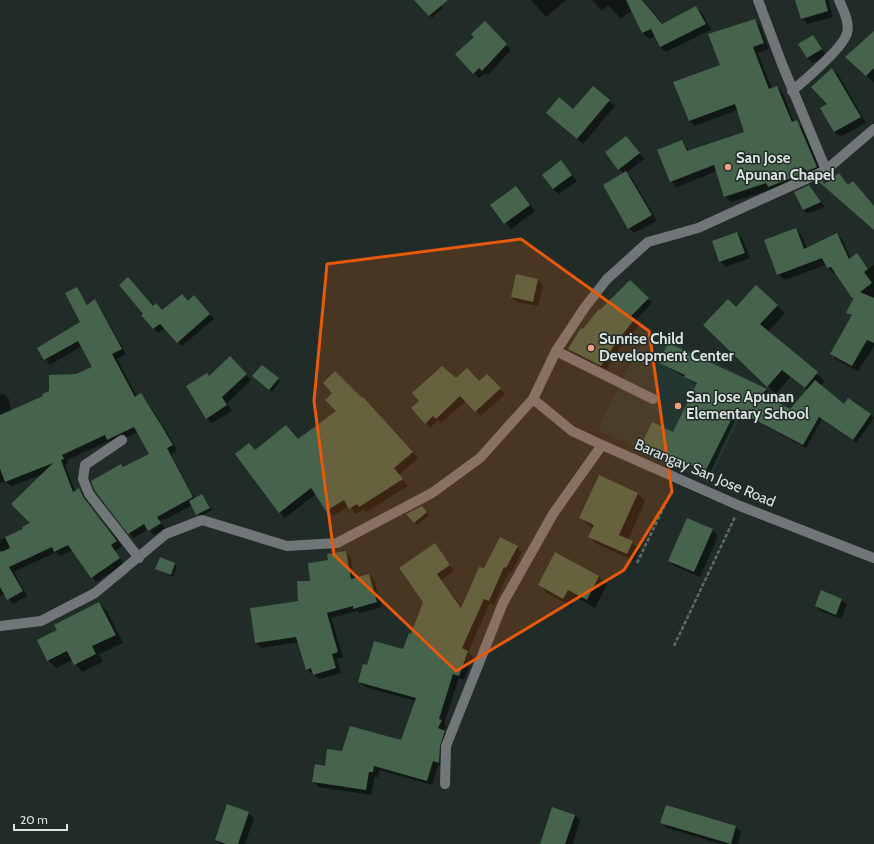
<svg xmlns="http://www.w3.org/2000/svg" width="874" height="844" font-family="Cabin,sans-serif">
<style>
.built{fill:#233631}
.shadow{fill:#0007}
.building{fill:#46644b}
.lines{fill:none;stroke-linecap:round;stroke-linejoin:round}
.path{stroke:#606a67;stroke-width:2.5;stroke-dasharray:4 2;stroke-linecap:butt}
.minor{stroke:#717778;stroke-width:10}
.marked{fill:#e8590c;fill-opacity:0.2;stroke:#e8590c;stroke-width:3;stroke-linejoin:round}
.poi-dot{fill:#f2a080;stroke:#212c29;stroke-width:1.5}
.labels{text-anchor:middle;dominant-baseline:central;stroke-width:3;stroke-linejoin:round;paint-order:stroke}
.poi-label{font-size:15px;font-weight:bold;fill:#dce3e1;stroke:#212c29;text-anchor:start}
.street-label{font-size:15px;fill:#dce3e1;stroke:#212c29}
</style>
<rect width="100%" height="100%" fill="#212c29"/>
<path class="built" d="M647 330 757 383 708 483 598 429Z"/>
<path class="shadow" d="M420 0H436L443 8 432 18 417 2Z
M531 0H566L546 17Z
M592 0H643L663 24 696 7 702 13 711 30 666 52 660 47 655 36 649 39 643 33 632 10 621 19 608 5 602 11Z
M796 0H828L833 17 808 24 802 19Z
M754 20 760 26 769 49 758 53 772 89 777 87 783 93 794 122 796 121 802 127 822 173 731 202 725 196 717 171 677 187 671 181 682 141 689 151 745 133 738 110 695 126 690 121 721 65Z
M485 22 511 50 488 75 485 73 479 78 474 73 475 37Z
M874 33V81L873 82 852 63Z
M813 36 826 55 813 63 807 58Z
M832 69 838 74 866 123 840 137 835 132 821 108 828 104Z
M593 87 615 106 583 144 552 118 574 110Z
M632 143 644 159 626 173 632 178 657 221 634 233 629 228 624 174 619 169Z
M561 162 577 181 559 194 553 189Z
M809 186 825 207 808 214 803 210Z
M521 193 535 211 511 229 492 206Z
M796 229 802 236 807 249 837 234 843 241 851 259 857 255 869 269 874 264V297L872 299 874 300V346L858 371 837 360 831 354 852 317 848 313 854 298 836 273 834 274 826 265 784 280 778 274Z
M737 233 742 238 750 258 726 267 720 261Z
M128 278 153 307 163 311 188 302 198 301 214 319 182 346 165 328 158 333 154 329 120 285Z
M538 280 543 286 538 306 517 302 512 296Z
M630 281 652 303 635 321 639 325 621 346 606 370 574 353 570 349 600 311Z
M77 288 88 305 95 300 99 305 126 354 117 359 137 397 141 395 146 400 166 431 177 450 171 454 195 499 202 495 212 510 200 517 192 505 165 520 164 519 134 538 129 533 121 465 124 467 150 454 138 432 113 444 109 441 67 460 68 464 65 465 75 491 79 489 84 494 89 504 122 546 115 551 124 564 96 582 73 550 60 556 56 552 14 572 27 596 13 604 5 594 0 596V540L24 529 32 523 44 474 11 486 6 482 0 483V395L3 394 9 399 11 411 44 397 77 375 93 367 82 346 50 365 38 349 81 322Z
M777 306 785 313 768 332 825 381 821 386 844 405 870 414 874 418 856 443 822 419 806 448 739 412 709 475 646 446 643 442 673 434 697 385 660 362 766 389 769 393 766 397 791 410 807 390 790 377 776 394 704 325 736 308Z
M230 358 251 380 227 403 232 411 212 423 206 418 207 374 210 377Z
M487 376 505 394 481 416 466 401 441 423 438 420 430 428 426 423 456 380 479 383Z
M255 379H278L280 381 272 392Z
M362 399 369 404 418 458 399 475 408 486 366 512 363 509 356 514 349 506 333 516 316 494 285 518 280 512 255 451 298 440Z
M599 476 638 494 645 501 628 540 640 549 634 561 597 544 589 536 594 528 588 525 580 518Z
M422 507 429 515 417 525 407 515Z
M687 519 713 530 718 536 700 577 674 566 669 561Z
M162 523 165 528 154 535 150 531Z
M435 544 454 571 442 580 462 608 484 570 517 547 522 552 511 573 509 571 494 605 490 603 468 652 473 657 464 680 459 678 444 724 446 726 444 731 450 737 444 767 438 766 432 785 379 770 378 777H375L371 795 319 787 313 781 325 767 343 752 402 742 416 701 365 687 359 682 368 666 404 650 412 635 424 602Z
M346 552 351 558 354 579 369 575 374 580 382 607 360 613 357 611 331 618 343 657 337 659 341 673 319 679 306 669 299 642 261 648 256 643 251 608 299 601 311 582 329 561Z
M556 554 599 577 607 585 595 608 576 597 571 606 547 593 539 585Z
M160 558 177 566 173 577 156 569Z
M822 592 842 600 847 605 841 619 821 611 816 606Z
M99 603 107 611 123 643 99 654 103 662 82 672 72 660 56 668 48 660 58 631Z
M248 813 254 818 245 844H220L216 840Z
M575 815 580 821 573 844H542Z
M662 823 736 827 741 832 738 844H721L667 828Z"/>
<path class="building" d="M414 0H448L429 16Z
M626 0H642L662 24 696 6 706 24 660 47 651 29 642 33Z
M795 0H825L828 11 801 19Z
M755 19 764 43 753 47 769 89 777 86 792 122 797 120 817 167 807 171 802 167 799 170 802 174 768 187 766 183 724 197 714 165 670 182 657 150 682 140 687 151 744 132 735 104 689 121 673 82 720 65 708 34Z
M485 21 507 44 482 71 479 68 473 74 455 54 474 37 471 34Z
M874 31V68L866 76 845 57Z
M813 35 822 49 807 58 798 44Z
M832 68 861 117 834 132 820 108 827 104 811 87Z
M593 86 610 100 577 139 546 113 559 97 573 109Z
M626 136 640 153 618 170 605 152Z
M561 160 572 175 553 189 542 175Z
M626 171 652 215 628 229 603 185Z
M839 173 848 185 853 181 874 206V230L818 181 822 179 824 184Z
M809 185 821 202 803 210 794 192Z
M516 186 530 205 504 224 490 205Z
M796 228 804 249 837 233 849 259 857 253 868 269 864 272 872 283 860 292 874 298V343L867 340 852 366 830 354 852 315 846 313 854 297 852 298 831 267 827 268 822 258 777 275 764 240Z
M737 232 745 253 719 262 712 241Z
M516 274 538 279 533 302 511 297Z
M128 277 153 306 156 303 162 310 182 294 188 301 194 295 210 314 177 343 160 324 153 329 141 315 143 314 119 285Z
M630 280 649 298 631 316 635 319 617 341 601 366 568 349 581 328 583 329 599 309 600 310Z
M756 285 778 305 760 324 818 372 805 388 782 370 767 387 703 325 728 299 736 307Z
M77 287 87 305 95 299 122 349 112 354 135 397 141 393 161 425 173 445 167 448 193 497 157 517 161 523 148 531 144 524 128 534 95 491 91 481 121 464 123 467 149 454 134 427 107 440 105 435 62 455 64 459 61 460 73 492 79 488 84 498 117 541 111 545 120 558 91 578 68 545 54 552 52 547 9 567 23 591 7 600 0 587V550L1 552 10 548 5 537 23 529 22 527 30 523 11 504 53 463 5 482 0 469V415L43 396 42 394 49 391V375L76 374 92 367 78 341 44 360 37 348 80 322 65 293Z
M668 343 767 389 762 394 790 409 815 380 844 404 848 398 871 414 853 440 819 417 803 445 736 410 705 472 642 443 652 422 673 432 697 383 684 377 685 375 659 363Z
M230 356 247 374 222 397 227 405 206 419 186 386 207 373 209 376Z
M262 365 279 378 269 390 252 376Z
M442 366 456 378 467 368 479 381 487 374 501 388 475 412 460 396 436 419 433 416 425 424 411 408 419 401 412 393Z
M335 371 362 398 363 397 413 452 394 468 403 479 359 507 357 504 349 509 344 500 326 511 311 488 279 513 235 454 249 443 255 450 286 425 298 439 336 411 325 400 332 393 323 383Z
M599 475 638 493 619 535 633 541 627 554 588 537 594 525 579 518Z
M202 494 210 508 196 515 189 501Z
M422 506 427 512 414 523 406 514Z
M687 518 713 529 694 572 668 561Z
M500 537 518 546 506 568 504 567 489 601 484 599 462 648 468 651 459 676 453 674 439 719 442 720 438 728 445 731 440 746 439 763 433 761 427 781 374 766 373 772H369L366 790 312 782 315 764 325 766 327 749 342 751 350 726 401 740 416 698 358 682 363 664 367 665 374 641 403 649 409 633 411 634 423 602 399 568 435 543 450 565 437 574 461 608 479 567 484 568Z
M346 551 351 579 369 574 377 602 353 609V606L327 613 338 652 332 654 336 668 313 675 311 668 306 670 296 637 255 643 250 608 298 601 297 581H310L308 563 328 560 327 554Z
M555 552 599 576 587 600 568 590 563 599 538 585Z
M160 557 175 563 171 575 155 569Z
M821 590 842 599 836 615 815 606Z
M99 602 116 635 92 646 96 654 74 665 67 651 47 661 37 640 57 630 54 625Z
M227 804 249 812 238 844H226L215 840Z
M666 805 736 826 731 844 660 823Z
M552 807 575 815 565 844H540Z"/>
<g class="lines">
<path class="path" d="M637 563 672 490
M674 646 735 517"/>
<path class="minor" d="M758 0 782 64 826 170
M792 91C805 80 844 47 847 33 850 22 843 10 839 0
M556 351 653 399
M533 399 572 431 602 445 740 506 874 558
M122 440 85 465 83 479 89 494 139 558
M0 626 41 621 95 593 166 534 202 520 287 546 337 543 432 493 480 458 533 399 556 351 585 307 607 279 648 242 698 228 826 170 874 129
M445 784 446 746 503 603 553 514 602 445"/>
</g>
<path class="marked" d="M521 239 649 331 672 492 624 570 456 671 334 555 314 401 327 264Z"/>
<g class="poi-dot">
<circle cx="728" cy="167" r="4"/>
<circle cx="591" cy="348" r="4"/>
<circle cx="678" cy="406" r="4"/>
</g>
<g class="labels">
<g class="poi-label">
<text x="736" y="158">San Jose<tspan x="736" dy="17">Apunan Chapel</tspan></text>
<text x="599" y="339">Sunrise Child<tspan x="599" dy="17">Development Center</tspan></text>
<text x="686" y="397">San Jose Apunan<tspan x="686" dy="17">Elementary School</tspan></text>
</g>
<g class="street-label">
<text transform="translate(705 473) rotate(23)">Barangay San Jose Road</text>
</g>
</g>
<path d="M14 824v6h53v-6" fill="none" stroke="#dce3e1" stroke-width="2"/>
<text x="20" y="824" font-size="12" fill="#dce3e1" stroke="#212c29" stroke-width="3" paint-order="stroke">20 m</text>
</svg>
